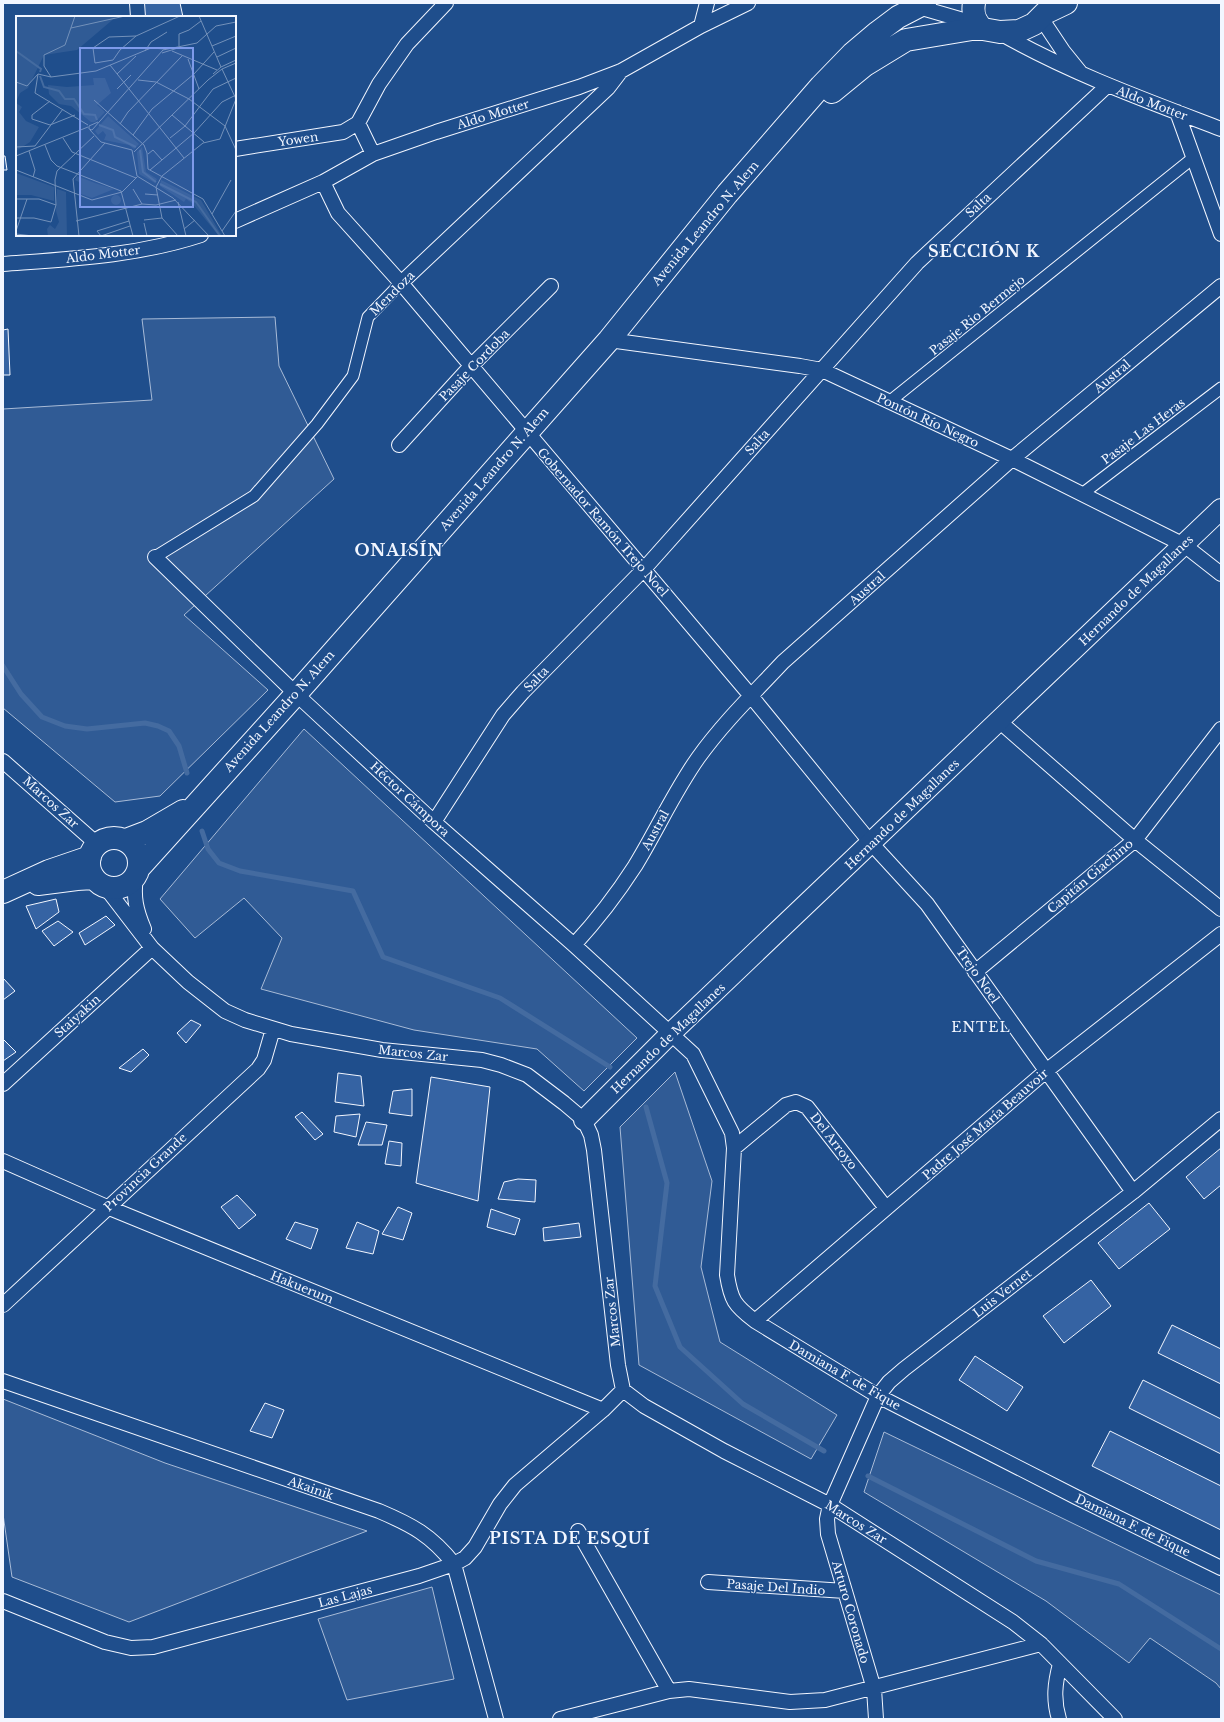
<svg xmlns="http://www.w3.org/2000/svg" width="1224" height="1722" font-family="'Libre Baskerville',serif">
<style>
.green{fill:#305b95;stroke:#a8bbd7}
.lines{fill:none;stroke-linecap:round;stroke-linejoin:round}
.stream{stroke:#446ba0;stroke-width:5}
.building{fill:#3563a3;stroke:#f2f6ff}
.pedestrian-casing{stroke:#f2f6ff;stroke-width:13}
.minor-casing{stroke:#f2f6ff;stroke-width:16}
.secondary-casing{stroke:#f2f6ff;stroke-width:22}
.trunk-casing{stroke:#f2f6ff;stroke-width:24}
.pedestrian{stroke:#1f4e8c;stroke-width:11}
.minor{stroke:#1f4e8c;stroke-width:14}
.secondary{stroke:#1f4e8c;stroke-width:20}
.trunk{stroke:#1f4e8c;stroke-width:22}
.labels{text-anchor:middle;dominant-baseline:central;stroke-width:3;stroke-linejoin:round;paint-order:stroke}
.street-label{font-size:12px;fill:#f2f6ff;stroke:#1f4e8c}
.quarter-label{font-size:14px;letter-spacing:1px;fill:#f2f6ff;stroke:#1f4e8c}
.district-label{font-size:16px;font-weight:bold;letter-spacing:1px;fill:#f2f6ff;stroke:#1f4e8c}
.inset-river{fill:none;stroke:#446ba0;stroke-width:2}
.inset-road{fill:none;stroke:#7391ba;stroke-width:1}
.view{fill:#7d9aea;fill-opacity:0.15;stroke:#7d9aea;stroke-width:2}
.inset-edge{fill:none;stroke:#f2f6ff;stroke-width:2}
</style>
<rect width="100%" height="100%" fill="#1f4e8c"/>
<path class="green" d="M275 317 279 366 334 479 184 615 268 690 160 796 115 802 3 708V409L152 400 142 319Z
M304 729 637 1038 584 1091 537 1049 414 1030 261 989 282 938 244 898 195 938 160 899Z
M675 1072 712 1181 701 1267 720 1342 837 1415 811 1459 639 1365 620 1127Z
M3 1399 165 1463 367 1531 129 1622 12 1577 3 1514Z
M884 1432 1221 1595V1689L1216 1683 1150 1638 1129 1663 1046 1601 864 1492Z
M432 1587 454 1679 347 1700 318 1619Z"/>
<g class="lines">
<path class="stream" d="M3 666 21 694 42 717 65 726 87 729 145 723 158 726 169 731 179 746 187 773
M202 831 208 849 219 863 240 871 353 891 383 957 500 998 610 1067
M646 1107 667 1183 655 1286 680 1347 743 1404 824 1451
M868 1476 1036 1561 1119 1584 1221 1649"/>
</g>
<path class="building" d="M141 3H180L183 17H144Z
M3 156H5L7 170H3Z
M8 329 10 375H3V330Z
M56 899 59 912 36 929 26 906Z
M106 916 115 925 85 945 79 933Z
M58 921 73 932 54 946 42 931Z
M3 978 15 991 3 1000Z
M191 1020 201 1025 186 1043 177 1033Z
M3 1039 16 1052 3 1061Z
M143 1049 149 1055 131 1072 119 1068Z
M338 1073 361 1076 364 1106 335 1102Z
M431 1077 490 1087 478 1201 416 1183Z
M412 1089V1116L389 1113 393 1091Z
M302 1112 323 1134 315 1140 295 1117Z
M360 1114 356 1137 334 1132 336 1116Z
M366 1122 387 1125 382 1145H358Z
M389 1141 402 1143 401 1166 385 1164Z
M1221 1148V1185L1204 1199 1186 1177Z
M518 1179 536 1180 535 1202 498 1199 504 1182Z
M237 1195 256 1215 239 1229 221 1207Z
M1149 1203 1170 1229 1119 1269 1098 1243Z
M398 1207 412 1213 403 1240 382 1234Z
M491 1209 520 1219 515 1235 487 1227Z
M295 1222 318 1229 311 1249 286 1239Z
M357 1222 379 1231 373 1254 346 1248Z
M579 1223 581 1237 544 1241 543 1228Z
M1091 1280 1111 1306 1064 1343 1043 1316Z
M1172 1325 1221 1349V1384L1158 1353Z
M975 1356 1023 1387 1007 1411 959 1380Z
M1143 1380 1221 1419V1454L1129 1408Z
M265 1403 284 1410 272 1438 250 1431Z
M1110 1431 1221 1486V1530L1092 1466Z"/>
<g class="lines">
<g class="pedestrian-casing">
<path id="pedestrian" d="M889 402 1193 158
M1082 494 1221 388
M155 557 254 496 317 424 353 376 368 317 401 283"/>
</g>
<g class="minor-casing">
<path id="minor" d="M137 3 138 17
M915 6 977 24
M1041 18 1063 51 1080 72
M701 26 707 3
M1000 33C1070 73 1145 100 1221 129
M1177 112 1221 234
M235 149 343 132 358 123
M373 154 358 123 379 84 407 44 446 3
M323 182 338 213 401 283 751 696 871 843 927 904 1133 1192
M235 221 323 182 373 154 436 132 579 87 621 71 701 26 748 3
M3 264C70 259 137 256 201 235
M401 283 608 88 621 71
M609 340 800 366 822 370 1012 459 1184 545 1221 574
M399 445 471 366 551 286
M155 557 296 694 434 822 574 945 693 1054 732 1133 734 1148 727 1275C731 1300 734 1305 755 1321L878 1396 1076 1497 1221 1568
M999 721 1135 840 1221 909
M3 761 97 844
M434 822 503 715 523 692 644 569 917 263 1107 86
M136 877C133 897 136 910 144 929
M106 888 152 948 188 982 225 1011 245 1020 291 1034 382 1050 482 1060 501 1065 527 1075 564 1103 584 1120 591 1135 594 1150 618 1365 623 1390 644 1406 724 1451 830 1505 1013 1622 1041 1644 1115 1719
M574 945C597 920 617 894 635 866 657 830 674 792 698 758 723 723 754 693 783 662L1012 459 1221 286
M975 972 1135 840 1221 729
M3 1084 152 948
M734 1148 786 1105 796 1102 807 1107 886 1208
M3 1161 107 1207 603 1410
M3 1305 258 1069 264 1060 273 1029
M755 1321 1046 1071 1221 934
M3 1381 379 1511C412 1525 431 1535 454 1564L496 1719
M578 1531 669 1691
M708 1582 845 1591
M3 1601 105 1642 131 1648 153 1647 419 1576 454 1564 465 1558 475 1547 500 1504 515 1485 603 1410 623 1390
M560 1719 669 1691 689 1689 790 1702 825 1700 1041 1644
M876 1719 874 1689 828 1534 827 1519 830 1505 878 1396 889 1382 904 1369 1133 1192 1221 1119
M1059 1719C1053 1699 1055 1683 1060 1664"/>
</g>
<g class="secondary-casing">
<path id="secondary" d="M584 1120 671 1033 1221 509"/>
</g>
<g class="trunk-casing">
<path id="trunk" d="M974 3C972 14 975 22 983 29
M832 92 865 65 906 40 972 29H983L1000 32 1019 31 1034 24 1045 13 1066 3
M89 863a25 25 0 1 1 50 0a25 25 0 1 1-50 0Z
M126 840 147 832 183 811
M139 868 296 694 609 340 727 194 821 86 852 54 878 32 898 17 925 3
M38 884 77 879 94 878
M3 892 49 871 90 857"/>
</g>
<use href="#pedestrian" class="pedestrian"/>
<use href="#minor" class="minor"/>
<use href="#secondary" class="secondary"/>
<use href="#trunk" class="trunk"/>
</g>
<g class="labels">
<g class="street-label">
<text transform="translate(1152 103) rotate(21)">Aldo Motter</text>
<text transform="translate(493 114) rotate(-17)">Aldo Motter</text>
<text transform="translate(298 139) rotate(-8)">Yowen</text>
<text transform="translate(978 205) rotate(-43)">Salta</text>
<text transform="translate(705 223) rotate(-50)">Avenida Leandro N. Alem</text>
<text transform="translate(103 254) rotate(-7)">Aldo Motter</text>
<text transform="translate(392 293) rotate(-45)">Mendoza</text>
<text transform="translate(977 315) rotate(-39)">Pasaje Rio Bermejo</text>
<text transform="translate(474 365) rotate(-46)">Pasaje Cordoba</text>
<text transform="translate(1112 376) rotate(-40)">Austral</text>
<text transform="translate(928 420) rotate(25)">Pontón Río Negro</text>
<text transform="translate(1143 431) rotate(-37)">Pasaje Las Heras</text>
<text transform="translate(757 442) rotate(-48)">Salta</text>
<text transform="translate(494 469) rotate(-49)">Avenida Leandro N. Alem</text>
<text transform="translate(603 522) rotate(49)">Gobernador Ramón Trejo Noel</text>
<text transform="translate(867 588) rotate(-42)">Austral</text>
<text transform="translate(1136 590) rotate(-44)">Hernando de Magallanes</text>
<text transform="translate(536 679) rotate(-46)">Salta</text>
<text transform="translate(279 711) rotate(-48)">Avenida Leandro N. Alem</text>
<text transform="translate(410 799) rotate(43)">Héctor Cámpora</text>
<text transform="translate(51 802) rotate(42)">Marcos Zar</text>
<text transform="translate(902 814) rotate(-44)">Hernando de Magallanes</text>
<text transform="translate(655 830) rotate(-61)">Austral</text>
<text transform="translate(1090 876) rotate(-40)">Capitán Giachino</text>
<text transform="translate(978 975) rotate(55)">Trejo Noel</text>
<text transform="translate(77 1016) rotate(-42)">Staiyakin</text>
<text transform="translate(668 1038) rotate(-44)">Hernando de Magallanes</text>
<text transform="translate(413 1053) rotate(6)">Marcos Zar</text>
<text transform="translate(985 1124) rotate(-41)">Padre José María Beauvoir</text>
<text transform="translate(834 1141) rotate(52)">Del Arroyo</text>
<text transform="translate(145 1172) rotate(-43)">Provincia Grande</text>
<text transform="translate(302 1287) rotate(22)">Hakuerum</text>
<text transform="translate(1002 1293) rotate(-38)">Luis Vernet</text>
<text transform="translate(612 1312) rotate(-96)">Marcos Zar</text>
<text transform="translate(845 1375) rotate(30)">Damiana F. de Fique</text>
<text transform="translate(311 1488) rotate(19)">Akainik</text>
<text transform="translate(856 1522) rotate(32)">Marcos Zar</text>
<text transform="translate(1133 1525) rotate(26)">Damiana F. de Fique</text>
<text transform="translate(776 1587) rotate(4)">Pasaje Del Indio</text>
<text transform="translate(345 1596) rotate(-15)">Las Lajas</text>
<text transform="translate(851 1612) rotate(74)">Arturo Coronado</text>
</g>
<g class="quarter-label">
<text x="981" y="1027">ENTEL</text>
</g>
<g class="district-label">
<text x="984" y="251">SECCIÓN K</text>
<text x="399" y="550">ONAISÍN</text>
<text x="570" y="1538">PISTA DE ESQUÍ</text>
</g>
</g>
<g transform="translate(16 16)">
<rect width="220" height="220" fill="#1f4e8c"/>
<path d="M0 0H101L61 34 28 39 12 72 4 77 0 86ZM77 62H89L95 77 81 89 89 96 79 106H75L55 90 43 88 33 78 32 69 51 71 78 69ZM0 87 6 91 3 96 10 105 23 111 14 126 0 135ZM92 100 123 128 118 133 113 129 88 124 90 119 87 115 82 119 79 115ZM126 131 130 156 141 163 139 167 123 158 121 136ZM0 157 38 171V185L15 179H0ZM61 160 79 167 98 173 76 182 65 178 63 166 59 164ZM145 164 185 184 206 220H203L176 187 170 183 168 186 144 170ZM41 173 50 176 51 220H32L31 213 34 209 39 213 43 206 40 195ZM95 184a5 5 0 1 1 10 0a5 5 0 1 1-10 0Z" fill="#305b95"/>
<path class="inset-river" d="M0 35 25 53 24 56M24 60 28 71 43 75 49 83H58L68 98 79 99 81 104M83 109 97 114 99 121 120 131M124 134 127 156 140 166M144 168 180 186 204 220"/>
<path class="inset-road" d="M183 0 205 51M55 12 109 0M163 30V18L173 14 185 5M196 30 220 20M129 35 135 26 151 16M156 35 201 54M146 37 165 31M201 41 220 32M172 43 183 73M97 44 79 47 77 32 93 21 120 20 164 0M97 44 104 34 120 20M94 49 168 142M206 53 220 83M22 58 35 61 80 55 135 32 149 33M22 58 19 77 72 109M101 58 120 40M197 58 205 51 220 44M35 61 28 50V39L49 29 59 0M122 64 140 66 173 83 209 110 220 134M0 66 11 70 22 58M101 73 115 59M78 84 128 129 131 137 132 153 187 183 209 220M34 85 16 99V103L34 109 59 99M156 99 188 126M82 106 73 110V113L76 114 147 34 181 27 200 10 220 6M104 108 112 96 166 40M74 114 85 126 116 134 121 160 157 182 193 220M117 119 136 93 178 58 198 36M47 122 56 136 120 162M154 122 169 110 197 73 220 62M29 129 35 144 41 150 105 175 117 220M0 131 19 130 47 93M13 135 19 154 17 161M118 136 192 64 206 53 220 47M132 138 137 134 146 144M0 140 72 111M0 154 76 184 106 176 121 161M134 154 178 117 206 86 220 79M117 173 126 188M129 178 142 179M0 183H23L40 189M162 186 170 220M196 198 215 164M0 202H18L35 206 40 189 39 164 41 155 78 120M128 204 146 202M60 205 126 188 140 189 160 184M113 205 81 215 85 220 114 210M128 207 131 220M168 213 179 204M0 215 11 183M206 215 220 195M0 218 17 220M63 220 57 163 89 127M162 220 146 202 140 171 146 160 187 127 204 123 220 83"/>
<path class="view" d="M64 32H177V191H64Z"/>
<rect width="220" height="220" class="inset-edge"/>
</g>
<rect width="1224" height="1722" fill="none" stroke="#f2f6ff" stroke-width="8"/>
</svg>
